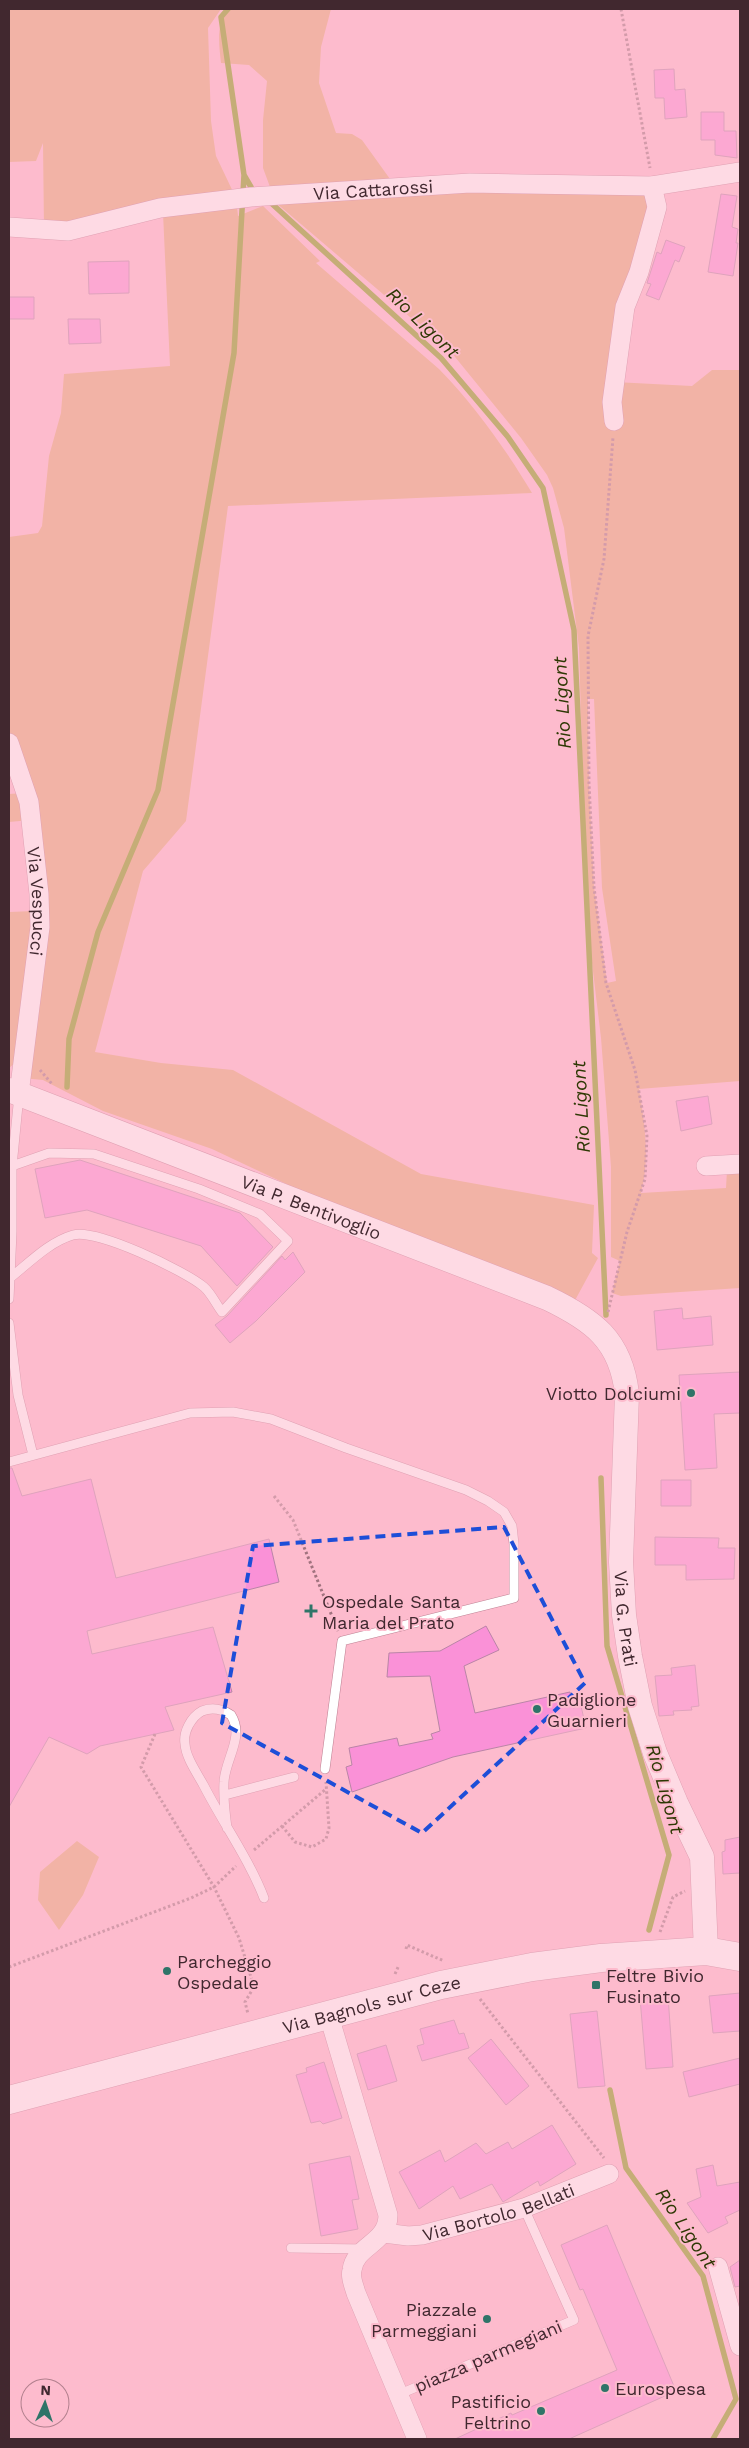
<svg xmlns="http://www.w3.org/2000/svg" width="749" height="2448" font-family="'Work Sans',sans-serif">
<style>
.green{fill:#e5a975;fill-rule:evenodd}
.lines{fill:none;stroke-linecap:round;stroke-linejoin:round}
.stream{stroke:#829b0e;stroke-width:5.5}
.building{fill:#fa91d7;stroke:#ba85a7}
.service-casing{stroke:#be8193;stroke-width:10}
.minor-casing{stroke:#be8193;stroke-width:20}
.tertiary-casing{stroke:#be8193;stroke-width:25}
.primary-casing{stroke:#be8193;stroke-width:29}
.path{stroke:#a1737f;stroke-width:3;stroke-dasharray:2.5 2.5;stroke-linecap:butt}
.service{stroke:#fff;stroke-width:9}
.minor{stroke:#fff;stroke-width:19}
.tertiary{stroke:#fff;stroke-width:24}
.primary{stroke:#fff;stroke-width:28}
.marked{fill:none;stroke:#1d4ed8;stroke-width:4;stroke-dasharray:10 6;stroke-linejoin:round}
.poi-dot{fill:#2f7468;stroke:#fdbbcd;stroke-width:2}
.labels{text-anchor:middle;dominant-baseline:central;stroke-width:4;stroke-linejoin:round;paint-order:stroke}
.street-label{font-size:18px;fill:#41282f;stroke:#fdbbcd}
.poi-label{font-size:18px;fill:#41282f;stroke:#fdbbcd;text-anchor:start}
.water-label{font-size:19px;font-style:italic;fill:#2e3804;stroke:#fdbbcd}
</style>
<rect width="100%" height="100%" fill="#fdbbcd"/>
<path class="green" d="M9 9H221L208 28 211 121 216 156 236 198 238 216 263 206 320 261 316 263 439 369C473 403 507 451 532 493L228 506 186 821 143 871 95 1052 161 1063 233 1070 421 1174 594 1205 592 1253 598 1258 573 1304 350 1214 212 1149 103 1111 43 1080 21 1078 15 1063 9 1068V912L34 911 31 820 9 822V794L25 793 9 743V537L38 533 42 526 49 456 61 413 64 374 170 366 163 213 44 230 43 143 36 161 9 162Z
M228 9H331L321 47 319 83 336 133 352 134 362 140 390 179 652 186 615 382 692 386 712 370H740V1081L639 1089C645 1125 650 1158 641 1193L726 1188 727 1170H740V1288L621 1296 612 1293 620 1261 611 1257V1167L601 1038 587 921 579 648 564 528 553 488 547 475 521 438 451 352 268 196 273 195 263 168V120L267 81 249 65 221 63C219 45 216 23 228 9ZM588 699H594L602 888 616 981 607 983 594 887 589 783Z
M77 1841 99 1857 83 1895 59 1930 38 1900 40 1872Z"/>
<g class="lines">
<path class="stream" d="M228 9 221 17 244 175 251 187
M270 202 441 358 508 437 543 488 574 630 606 1315
M67 1087 69 1039 98 932 158 790 234 353 244 175
M601 1478 607 1646 669 1855 649 1930
M610 2090 626 2168 703 2276 736 2399 713 2439"/>
</g>
<path class="building" d="M674 69 675 90 685 89 687 117 665 119 664 98H655L654 70Z
M701 112H724V131H736L737 158 715 155V140H701Z
M721 194 737 196 732 227 738 229 736 243H738L733 276 708 272Z
M666 240 685 247 679 262 675 260 659 300 646 295 651 284 647 283 657 252 661 254Z
M129 261V293L89 294 88 262Z
M9 297H34V319H9Z
M68 319H100L101 343 69 344Z
M708 1096 712 1124 681 1131 676 1101Z
M80 1160 240 1213 273 1247 237 1286 201 1246 87 1210 45 1218 35 1169Z
M293 1252 305 1272 256 1321 230 1343 215 1325 227 1316 282 1256 285 1260Z
M682 1308 683 1319 711 1316 713 1345 657 1350 654 1311Z
M740 1372V1413L714 1414 717 1468 685 1470 679 1375Z
M9 1468H12L22 1496 91 1479 116 1578 269 1539 279 1582 87 1631 92 1654 213 1627 232 1692 165 1707 174 1730 100 1746 87 1754 49 1737 9 1807Z
M661 1480H691V1506H661Z
M655 1537 719 1538 718 1548H735L734 1579 686 1580V1565H655Z
M486 1626 499 1650 464 1666 475 1713 570 1692 573 1708 581 1706 586 1728 453 1757 352 1792 346 1767 352 1765 349 1748 397 1738 399 1746 433 1739 431 1734 440 1731 430 1676 387 1677 389 1653 440 1651Z
M695 1665 699 1706 691 1707 692 1710 673 1711 674 1715 659 1716 655 1676 672 1675 671 1668Z
M740 1837V1873L723 1874 722 1852 725 1851V1840Z
M740 1993V2031L713 2033 709 1996Z
M668 1996 673 2067 646 2069 640 1998Z
M597 2011 605 2086 578 2088 570 2014Z
M454 2020 459 2034 464 2033 469 2048 422 2061 417 2046 424 2044 420 2029Z
M491 2039 529 2086 506 2105 468 2058Z
M386 2045 397 2081 368 2090 357 2054Z
M740 2058V2084L689 2097 683 2072Z
M324 2062 342 2118 323 2124 320 2121 311 2123 296 2075 307 2072 306 2068Z
M552 2125 576 2164 540 2186 538 2181 503 2202 492 2184 460 2199 453 2186 419 2209 399 2172 440 2150 445 2162 476 2143 486 2154 508 2142 512 2149Z
M350 2156 359 2199 352 2200 358 2229 321 2236 309 2164Z
M713 2165 717 2186 740 2182V2210L725 2217 728 2223 708 2233 687 2203 701 2197 696 2169Z
M607 2225 676 2391 569 2439H455L511 2413 512 2415 617 2370 583 2289 580 2290 561 2245Z
M740 2260V2286L735 2287 730 2267Z"/>
<g class="lines">
<g class="service-casing">
<path id="service" d="M10 1278C29 1263 49 1242 73 1235 96 1228 185 1271 204 1287 211 1293 216 1304 222 1312L288 1241 260 1214 199 1189 94 1154 49 1153 12 1166
M9 1299 12 1232V1166L19 1095
M9 1323 18 1395 33 1455
M9 1462 190 1413 233 1412 271 1419 346 1448 466 1490 488 1501 504 1512 512 1526 514 1544V1598L342 1641 325 1769
M225 1795 294 1777
M227 1828C225 1813 223 1797 224 1782 225 1759 245 1737 231 1715 222 1709 212 1707 202 1711 191 1717 183 1732 185 1744 186 1758 197 1773 204 1786 223 1823 249 1859 264 1898
M291 2248 365 2249
M400 2394 574 2320 524 2208"/>
</g>
<g class="minor-casing">
<g id="minor">
<path id="s1" d="M9 227 68 231 160 208 251 197 470 183 652 186 740 172"/>
<path d="M614 421 612 402 625 307 639 272 657 207 652 186"/>
<path id="s2" d="M9 743 29 802 39 894 40 927 19 1094"/>
<path d="M706 1166 740 1164"/>
<path d="M329 2016 388 2215C388 2244 355 2245 352 2270 350 2277 354 2286 356 2293L417 2439"/>
<path id="s3" d="M384 2233 408 2236 422 2235 524 2208 609 2174"/>
<path d="M718 2267 740 2346"/>
</g>
</g>
<g class="tertiary-casing">
<g id="tertiary">
<path id="s4" d="M9 1090 547 1298C593 1320 621 1340 627 1394L621 1562 624 1615 630 1656 640 1706 655 1753 676 1803 702 1857 706 1951"/>
</g>
</g>
<g class="primary-casing">
<g id="primary">
<path id="s5" d="M9 2100 441 1985 532 1967 601 1958 706 1951 740 1957"/>
</g>
</g>
<path class="path" d="M621 9 650 168
M40 1070 52 1084
M608 1312 627 1232 645 1179 647 1136 635 1070 606 983 594 887 589 783 588 636 604 559 613 437
M274 1496 293 1520 338 1631
M155 1734 141 1767 214 1887 239 1938 254 1987 245 2002 248 2014
M282 1826 295 1842 312 1847 326 1839 329 1828 326 1782
M254 1850 326 1789
M660 1932 673 1897 685 1891
M406 1949 407 1945 444 1961
M9 1967 191 1898 214 1887 236 1866
M395 1974 399 1965
M480 1999 604 2158"/>
<use href="#service" class="service"/>
<use href="#minor" class="minor"/>
<use href="#tertiary" class="tertiary"/>
<use href="#primary" class="primary"/>
</g>
<path d="M0 0H749V2448H0ZM504 1527 585 1683 422 1833 222 1723 253 1546Z" fill="#fdbbcd" fill-opacity=".55" fill-rule="evenodd"/>
<path class="marked" d="M504 1527 585 1683 422 1833 222 1723 253 1546Z"/>
<g class="poi-dot">
<circle cx="691" cy="1393" r="5"/>
<path d="M308.5 1603.5h5v5h5v5h-5v5h-5v-5h-5v-5h5z"/>
<circle cx="537" cy="1709" r="5"/>
<circle cx="167" cy="1971" r="5"/>
<rect x="591" y="1980" width="10" height="10" rx="2.5"/>
<circle cx="487" cy="2319" r="5"/>
<circle cx="605" cy="2388" r="5"/>
<circle cx="541" cy="2411" r="5"/>
</g>
<g class="labels">
<g class="street-label">
<text stroke="none"><textPath href="#s1" startOffset="368">Via Cattarossi</textPath></text>
<text stroke="none"><textPath href="#s2" startOffset="162">Via Vespucci</textPath></text>
<text stroke="none"><textPath href="#s4" startOffset="324">Via P. Bentivoglio</textPath></text>
<text stroke="none"><textPath href="#s4" startOffset="934">Via G. Prati</textPath></text>
<text stroke="none"><textPath href="#s5" startOffset="375">Via Bagnols sur Ceze</textPath></text>
<text stroke="none"><textPath href="#s3" startOffset="118">Via Bortolo Bellati</textPath></text>
<text transform="translate(488 2356) rotate(-23)">piazza parmegiani</text>
</g>
<g class="poi-label">
<text x="681" y="1393" text-anchor="end">Viotto Dolciumi</text>
<text x="322" y="1601">Ospedale Santa<tspan x="322" dy="21">Maria del Prato</tspan></text>
<text x="547" y="1699">Padiglione<tspan x="547" dy="21">Guarnieri</tspan></text>
<text x="177" y="1961">Parcheggio<tspan x="177" dy="21">Ospedale</tspan></text>
<text x="606" y="1975">Feltre Bivio<tspan x="606" dy="21">Fusinato</tspan></text>
<text x="477" y="2309" text-anchor="end">Piazzale<tspan x="477" dy="21">Parmeggiani</tspan></text>
<text x="615" y="2388">Eurospesa</text>
<text x="531" y="2401" text-anchor="end">Pastificio<tspan x="531" dy="21">Feltrino</tspan></text>
</g>
<g class="water-label">
<text transform="translate(423 323) rotate(44)">Rio Ligont</text>
<text transform="translate(562 703) rotate(-93)">Rio Ligont</text>
<text transform="translate(581 1107) rotate(-93)">Rio Ligont</text>
<text transform="translate(665 1789) rotate(74)">Rio Ligont</text>
<text transform="translate(686 2228) rotate(56)">Rio Ligont</text>
</g>
</g>
<rect width="749" height="2448" fill="none" stroke="#41282f" stroke-width="20"/>
<g transform="translate(45 2403) rotate(3)"><circle r="24" fill="#fdbbcd" stroke="#b2808e"/>
<path d="M0-4L9 19L0 12L-9 19Z" fill="#2f7468"/>
<text y="-8" font-size="14" font-weight="bold" text-anchor="middle" fill="#41282f">N</text>
</g>
</svg>
